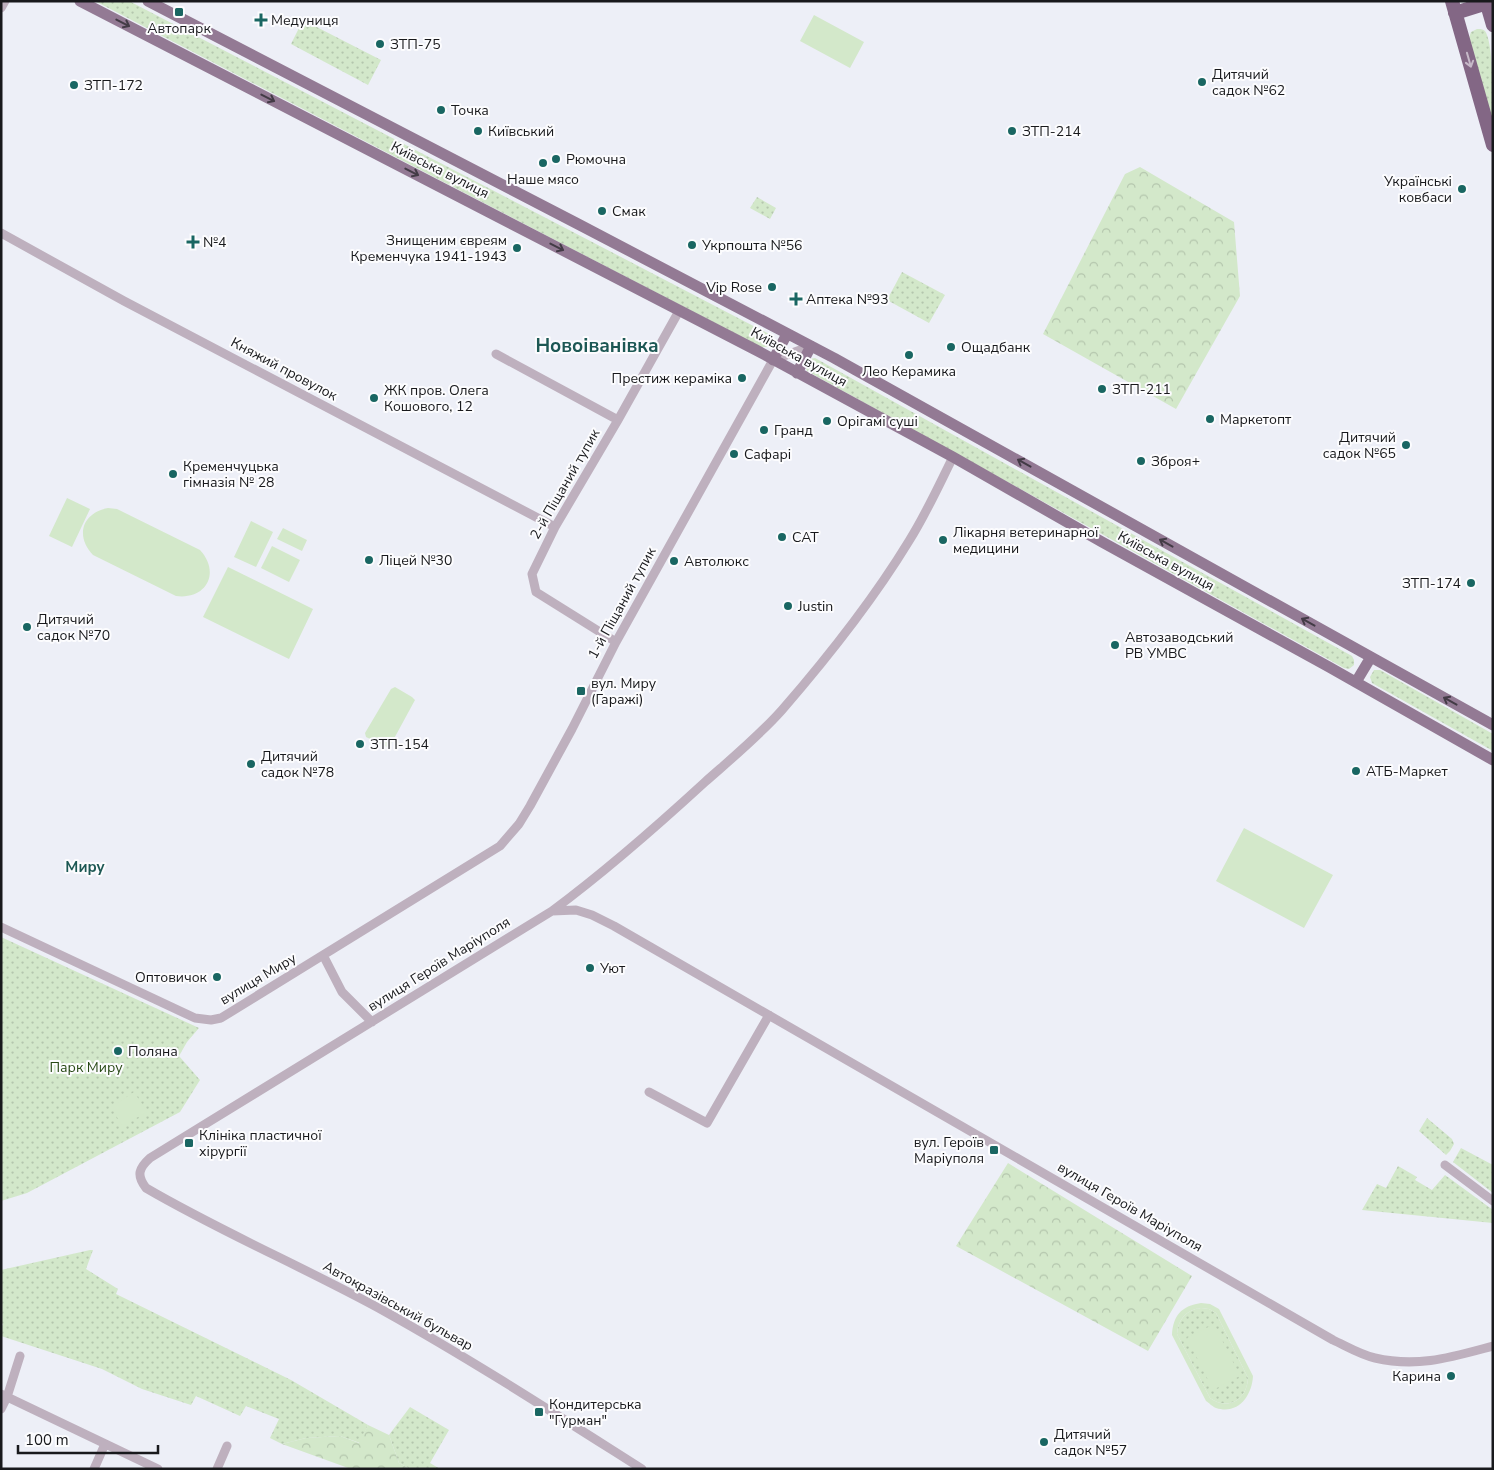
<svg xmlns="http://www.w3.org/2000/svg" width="1494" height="1470" font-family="'Nunito Sans',sans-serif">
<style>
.grass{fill:url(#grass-dots)}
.forest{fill:url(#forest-crowns)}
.pitch{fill:#d3e8ca;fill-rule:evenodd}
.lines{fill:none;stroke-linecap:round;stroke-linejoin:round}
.minor{stroke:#beb0be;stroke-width:9}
.major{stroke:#937a94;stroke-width:11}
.highway{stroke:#836785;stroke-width:14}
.oneway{stroke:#433b46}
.oneway2{stroke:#c6b9c8}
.poi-dot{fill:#196662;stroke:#fcfcfe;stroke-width:2}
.labels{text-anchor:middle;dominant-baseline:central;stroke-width:4;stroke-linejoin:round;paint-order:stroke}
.poi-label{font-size:14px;fill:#18191c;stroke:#fcfcfe;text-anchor:start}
.street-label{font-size:14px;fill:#18191c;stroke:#fcfcfe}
.park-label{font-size:14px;fill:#284915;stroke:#fcfcfe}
.neighbourhood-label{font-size:15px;font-weight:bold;fill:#1d5854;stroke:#fcfcfe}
.district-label{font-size:19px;font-weight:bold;fill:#1d5854;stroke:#fcfcfe}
</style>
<defs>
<pattern id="grass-dots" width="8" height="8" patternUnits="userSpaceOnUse" patternTransform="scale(1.25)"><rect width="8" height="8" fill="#d3e8ca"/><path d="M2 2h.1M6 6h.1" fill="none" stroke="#b4c6ad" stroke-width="1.8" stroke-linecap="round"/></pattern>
<pattern id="forest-crowns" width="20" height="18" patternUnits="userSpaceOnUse" patternTransform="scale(1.25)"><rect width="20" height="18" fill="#d3e8ca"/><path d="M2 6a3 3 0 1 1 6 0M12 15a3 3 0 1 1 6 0" fill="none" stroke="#b4c6ad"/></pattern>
</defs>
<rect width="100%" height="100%" fill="#edeff7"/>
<path class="grass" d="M95 1H129L769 334 772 338 771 343 767 347H761Z
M303 20 381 60 368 85 291 44Z
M1477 29C1481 29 1482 29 1485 31 1494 43 1493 107 1493 126L1469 38 1471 32Z
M757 197 776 208 770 219 750 208Z
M902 272 945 295 929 323 887 300Z
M815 358 1352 656 1354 660V665L1349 669 1344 668 807 371 805 365 810 359Z
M1374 670H1380L1493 734V751L1372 683 1370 677Z
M1 937 199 1028 187 1042 179 1056 200 1080 180 1112 27 1193 1 1201Z
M1427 1118 1452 1139 1454 1144 1450 1151 1446 1155 1419 1131Z
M1461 1148 1493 1165V1193L1453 1162Z
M1398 1166 1417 1177 1415 1180 1432 1190 1445 1175 1493 1210V1223L1362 1210 1377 1184 1386 1188Z
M90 1250H93L86 1269 118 1289 116 1294 291 1380 368 1425 360 1443 340 1436 306 1438 282 1444 270 1438 279 1419 246 1406 240 1416 196 1396 191 1405 142 1389 102 1369 1 1336V1328L3 1324 1 1323V1270Z
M1201 1308 1209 1309 1216 1313 1248 1378C1247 1400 1228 1411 1210 1398L1177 1334C1178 1319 1186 1310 1201 1308Z
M410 1407 449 1430 430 1463 440 1469H410L399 1463 389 1435Z"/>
<path class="forest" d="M1140 167 1234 222 1240 296 1176 409 1043 334 1125 174Z
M1008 1163 1192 1276 1148 1351 956 1246Z
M368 1425 389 1435 399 1463 410 1469H351L282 1444 306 1438 340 1436 359 1443Z"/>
<path class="pitch" d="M814 15 864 42 850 68 800 41Z
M67 498 90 509 72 547 49 536Z
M108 508 117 509 200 550C221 573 206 600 176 596L93 555C75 536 82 513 108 508Z
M251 521 273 532 256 567 234 557Z
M283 528 307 540 302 551 277 539Z
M272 546 300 560 289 582 261 568Z
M228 567 313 609 289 659 203 617Z
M395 687 412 697 415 700 390 746 387 747 366 737 365 733 391 689Z
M1244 828 1333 875 1304 928 1216 881Z
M134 1092 147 1112 122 1126 113 1110 116 1104Z
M1201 1303 1210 1304 1219 1309 1253 1376C1252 1396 1238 1415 1216 1408 1213 1407 1209 1403 1206 1401L1172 1335C1173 1316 1181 1306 1201 1303ZM1201 1308 1209 1309 1216 1313 1248 1378C1247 1400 1228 1411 1210 1398L1177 1334C1178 1319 1186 1310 1201 1308Z
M1214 1324 1240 1376 1213 1390 1187 1338Z"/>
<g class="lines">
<path class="minor" d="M1 8 5 1
M1 233 124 301 555 527
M496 354 618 420
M616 642 536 592 532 574 555 527 618 420 679 311
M552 911C606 871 656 827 705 782 731 759 759 736 782 710 828 657 873 600 909 541 926 514 939 485 953 457
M1 927 195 1018 211 1020 221 1018 500 846 519 824 530 806 572 729 616 642 773 360 811 346
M323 955 342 992 372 1022
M649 1092 707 1123 769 1015
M1445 1165 1493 1201
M1 1394 158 1469
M1 1409 7 1397 20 1356
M94 1469 105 1444
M217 1469 227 1446
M642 1469C557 1415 472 1360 384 1311 306 1268 223 1233 146 1188 136 1175 139 1168 150 1158L552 911 576 910 592 915 614 926 1333 1340C1346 1346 1361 1355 1375 1358 1418 1368 1452 1357 1493 1346"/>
<path class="major" d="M80 1 756 350 953 457 1102 542 1329 667 1493 760
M148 1 578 224 834 358 1493 725
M773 360 787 334
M797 373 811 346
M1356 682 1371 657"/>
<path class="highway" d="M1452 1 1493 145
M1486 1 1493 25
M1455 13 1487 3"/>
</g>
<defs><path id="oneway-shaft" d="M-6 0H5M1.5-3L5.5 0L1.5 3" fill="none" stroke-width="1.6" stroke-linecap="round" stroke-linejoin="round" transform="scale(1.25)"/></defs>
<g class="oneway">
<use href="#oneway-shaft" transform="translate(123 23) rotate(27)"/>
<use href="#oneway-shaft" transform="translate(268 98) rotate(27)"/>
<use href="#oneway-shaft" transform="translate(412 172) rotate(27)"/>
<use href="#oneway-shaft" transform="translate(557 247) rotate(27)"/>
<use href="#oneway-shaft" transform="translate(1024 463) rotate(-151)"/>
<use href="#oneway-shaft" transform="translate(1166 543) rotate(-151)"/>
<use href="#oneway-shaft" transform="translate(1308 622) rotate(-151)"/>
<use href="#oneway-shaft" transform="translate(1450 701) rotate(-151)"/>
</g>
<use class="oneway2" href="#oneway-shaft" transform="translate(1469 60) rotate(74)"/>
<g class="poi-dot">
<rect x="174" y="7" width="10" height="10" rx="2.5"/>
<path d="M258.5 12.5h5v5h5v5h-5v5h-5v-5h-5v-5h5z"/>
<circle cx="380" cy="44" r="5"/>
<circle cx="1202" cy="82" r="5"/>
<circle cx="74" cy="85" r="5"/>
<circle cx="441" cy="110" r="5"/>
<circle cx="478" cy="131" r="5"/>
<circle cx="1012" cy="131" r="5"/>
<circle cx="556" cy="159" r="5"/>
<circle cx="543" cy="163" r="5"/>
<circle cx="1462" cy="189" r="5"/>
<circle cx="602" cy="211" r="5"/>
<path d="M190.5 234.5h5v5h5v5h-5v5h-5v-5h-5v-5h5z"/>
<circle cx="692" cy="245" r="5"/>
<circle cx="517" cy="248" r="5"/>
<circle cx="772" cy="287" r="5"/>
<path d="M793.5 291.5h5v5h5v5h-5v5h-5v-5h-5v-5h5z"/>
<circle cx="951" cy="347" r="5"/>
<circle cx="909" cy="355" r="5"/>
<circle cx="742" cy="378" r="5"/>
<circle cx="1102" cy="389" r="5"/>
<circle cx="374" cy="398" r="5"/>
<circle cx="1210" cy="419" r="5"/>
<circle cx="827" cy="421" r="5"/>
<circle cx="764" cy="430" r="5"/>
<circle cx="1406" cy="445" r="5"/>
<circle cx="734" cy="454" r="5"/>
<circle cx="1141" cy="461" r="5"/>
<circle cx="173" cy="474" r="5"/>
<circle cx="782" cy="537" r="5"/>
<circle cx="943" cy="540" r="5"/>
<circle cx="369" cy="560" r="5"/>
<circle cx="674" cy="561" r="5"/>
<circle cx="1471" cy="583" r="5"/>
<circle cx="788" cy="606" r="5"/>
<circle cx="27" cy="627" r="5"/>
<circle cx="1115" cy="645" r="5"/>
<rect x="576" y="686" width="10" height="10" rx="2.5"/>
<circle cx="360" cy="744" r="5"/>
<circle cx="251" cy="764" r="5"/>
<circle cx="1356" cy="771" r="5"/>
<circle cx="590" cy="968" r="5"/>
<circle cx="217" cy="977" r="5"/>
<circle cx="118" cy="1051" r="5"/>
<rect x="184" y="1138" width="10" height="10" rx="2.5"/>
<rect x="989" y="1145" width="10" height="10" rx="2.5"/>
<circle cx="1451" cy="1376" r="5"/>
<rect x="534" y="1407" width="10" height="10" rx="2.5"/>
<circle cx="1044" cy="1442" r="5"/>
</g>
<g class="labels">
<g class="poi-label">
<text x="271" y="20">Медуниця</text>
<text x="179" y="28" text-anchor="middle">Автопарк</text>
<text x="390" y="44">ЗТП-75</text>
<text x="1212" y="74">Дитячий<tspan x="1212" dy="16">садок №62</tspan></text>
<text x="84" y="85">ЗТП-172</text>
<text x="451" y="110">Точка</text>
<text x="488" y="131">Київський</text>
<text x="1022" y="131">ЗТП-214</text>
<text x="566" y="159">Рюмочна</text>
<text x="543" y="179" text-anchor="middle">Наше мясо</text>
<text x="1452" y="181" text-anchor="end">Українські<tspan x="1452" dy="16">ковбаси</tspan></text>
<text x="612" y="211">Смак</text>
<text x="507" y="240" text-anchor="end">Знищеним євреям<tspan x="507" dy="16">Кременчука 1941-1943</tspan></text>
<text x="203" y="242">№4</text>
<text x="702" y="245">Укрпошта №56</text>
<text x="762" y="287" text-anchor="end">Vip Rose</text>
<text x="806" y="299">Аптека №93</text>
<text x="961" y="347">Ощадбанк</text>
<text x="909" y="371" text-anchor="middle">Лео Керамика</text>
<text x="732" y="378" text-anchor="end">Престиж кераміка</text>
<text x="1112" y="389">ЗТП-211</text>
<text x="384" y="390">ЖК пров. Олега<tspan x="384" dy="16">Кошового, 12</tspan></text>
<text x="1220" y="419">Маркетопт</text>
<text x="837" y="421">Орігамі суші</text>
<text x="774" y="430">Гранд</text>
<text x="1396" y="437" text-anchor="end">Дитячий<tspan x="1396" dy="16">садок №65</tspan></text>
<text x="744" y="454">Сафарі</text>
<text x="1151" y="461">Зброя+</text>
<text x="183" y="466">Кременчуцька<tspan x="183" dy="16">гімназія № 28</tspan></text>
<text x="953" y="532">Лікарня ветеринарної<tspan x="953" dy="16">медицини</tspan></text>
<text x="792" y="537">САТ</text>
<text x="379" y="560">Ліцей №30</text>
<text x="684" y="561">Автолюкс</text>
<text x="1461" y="583" text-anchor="end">ЗТП-174</text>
<text x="798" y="606">Justin</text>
<text x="37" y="619">Дитячий<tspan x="37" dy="16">садок №70</tspan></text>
<text x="1125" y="637">Автозаводський<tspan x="1125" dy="16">РВ УМВС</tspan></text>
<text x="591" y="683">вул. Миру<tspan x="591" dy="16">(Гаражі)</tspan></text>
<text x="370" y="744">ЗТП-154</text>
<text x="261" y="756">Дитячий<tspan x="261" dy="16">садок №78</tspan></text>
<text x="1366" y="771">АТБ-Маркет</text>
<text x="600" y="968">Уют</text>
<text x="207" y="977" text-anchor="end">Оптовичок</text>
<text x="128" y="1051">Поляна</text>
<text x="199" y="1135">Клініка пластичної<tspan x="199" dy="16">хірургії</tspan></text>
<text x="984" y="1142" text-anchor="end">вул. Героїв<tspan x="984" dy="16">Маріуполя</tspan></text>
<text x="1441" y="1376" text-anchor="end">Карина</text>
<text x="549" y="1404">Кондитерська<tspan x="549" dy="16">"Гурман"</tspan></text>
<text x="1054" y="1434">Дитячий<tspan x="1054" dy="16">садок №57</tspan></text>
</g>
<g class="street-label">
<text transform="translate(440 170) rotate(27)">Київська вулиця</text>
<text transform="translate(799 357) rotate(29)">Київська вулиця</text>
<text transform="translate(284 369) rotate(28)">Княжий провулок</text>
<text transform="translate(565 484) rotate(-60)">2-й Піщаний тупик</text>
<text transform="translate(1166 561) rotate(29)">Київська вулиця</text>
<text transform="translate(622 603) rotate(-61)">1-й Піщаний тупик</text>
<text transform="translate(439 964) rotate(-32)">вулиця Героїв Маріуполя</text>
<text transform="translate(258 979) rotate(-31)">вулиця Миру</text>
<text transform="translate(1130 1207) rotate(30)">вулиця Героїв Маріуполя</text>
<text transform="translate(398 1306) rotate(29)">Автокразівський бульвар</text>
</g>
<g class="park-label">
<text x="86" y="1067">Парк Миру</text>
</g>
<g class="neighbourhood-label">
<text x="85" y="867">Миру</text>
</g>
<g class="district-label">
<text x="597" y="346">Новоіванівка</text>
</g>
</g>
<rect width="1494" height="1470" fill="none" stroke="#18191c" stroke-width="5"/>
<path d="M18 1445v8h140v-8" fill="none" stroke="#18191c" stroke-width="2.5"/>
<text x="25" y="1445" font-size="15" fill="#18191c" stroke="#fcfcfe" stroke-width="4" paint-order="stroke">100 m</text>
</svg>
